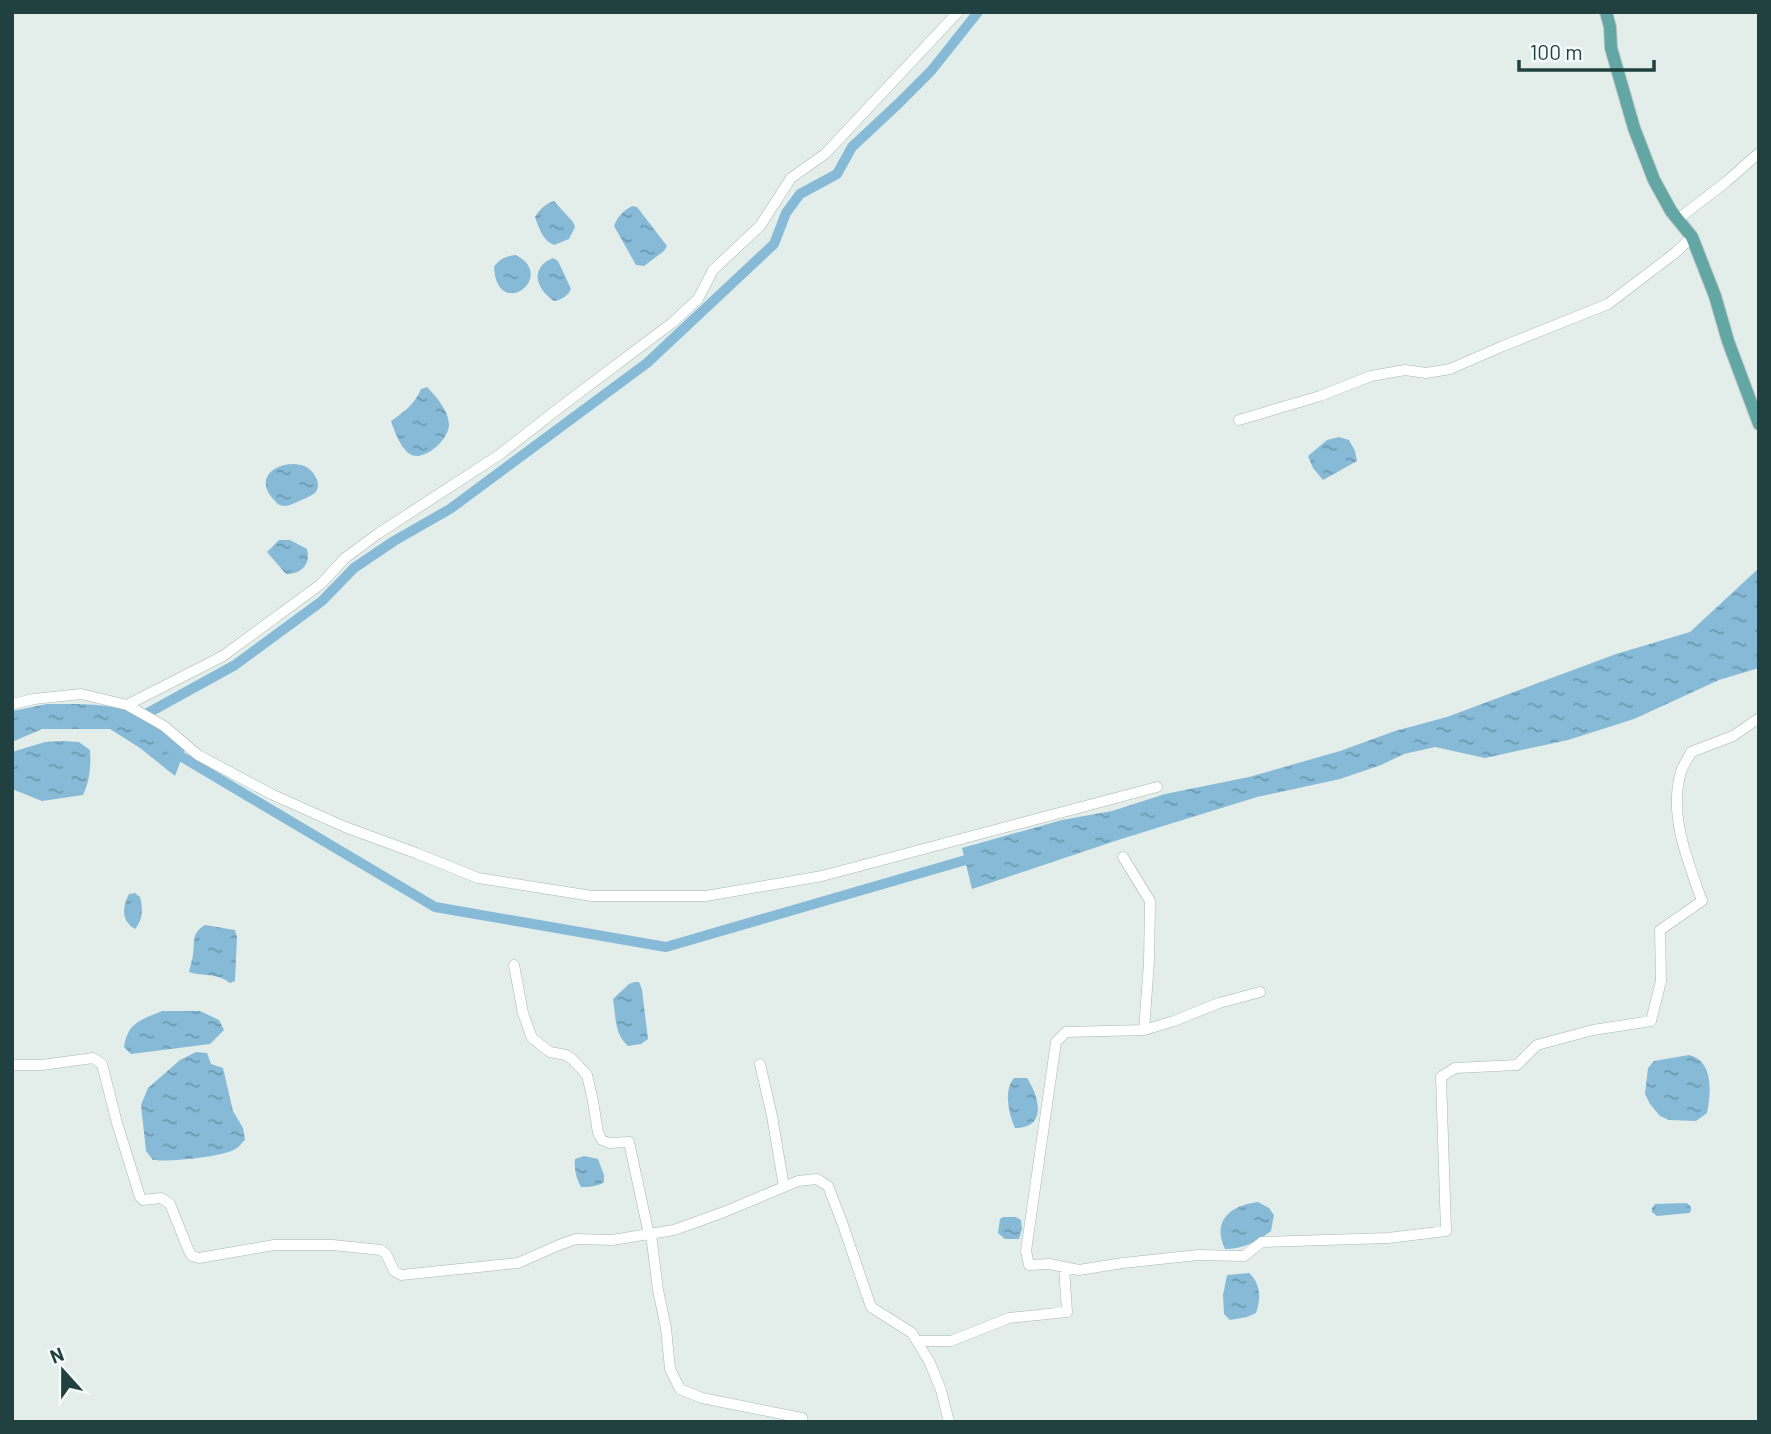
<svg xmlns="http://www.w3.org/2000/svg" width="1771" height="1434" font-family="Barlow,sans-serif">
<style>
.water{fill:url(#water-ripples)}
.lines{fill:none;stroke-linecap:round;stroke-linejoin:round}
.canal{stroke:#86bad7;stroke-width:10}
.minor-casing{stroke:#a5b7b4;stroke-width:11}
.major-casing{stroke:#c1cac9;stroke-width:14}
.minor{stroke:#fff;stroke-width:10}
.major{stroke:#63a7a4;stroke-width:12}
</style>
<defs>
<pattern id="water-ripples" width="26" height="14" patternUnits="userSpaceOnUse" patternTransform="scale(1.75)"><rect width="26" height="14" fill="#86bad7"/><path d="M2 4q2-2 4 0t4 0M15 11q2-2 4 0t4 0" fill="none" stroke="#6d99b0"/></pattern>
</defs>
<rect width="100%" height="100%" fill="#e3eeeb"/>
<path class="water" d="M554 201 573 222 575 227 569 239 554 245C543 241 539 228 535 217 539 210 545 204 554 201Z
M632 206 637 207 667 246 664 251 644 266 636 265 614 226C618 216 623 211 632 206Z
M516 255C558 277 497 322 494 267 499 259 506 256 516 255Z
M553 258 558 261 571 289C568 296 561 300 554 301 536 289 529 268 553 258Z
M427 387C436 396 449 411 449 425 449 439 424 463 410 454 401 449 394 430 391 421 404 412 415 404 421 389Z
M1339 437 1349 440 1355 451 1357 461 1323 480 1313 468 1308 456 1327 440Z
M293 464C295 464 303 465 304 466 313 469 323 484 315 493 311 496 304 499 299 501 295 503 289 506 284 506 278 505 278 504 274 500 256 481 270 465 293 464Z
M279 540H290L307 549C311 564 302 574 286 574L267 552Z
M1759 568V668L1719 680 1634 719 1568 740 1485 758 1435 747 1404 754 1381 765 1340 779 1257 797 1118 840 972 889 962 848 1062 820 1112 811 1165 794 1249 777 1340 751 1395 731 1447 717 1616 654 1690 632Z
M47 704C86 704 122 702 156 723 167 729 176 741 185 749L175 776 140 748 110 729H42L12 742V711Z
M63 741 79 742 90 750C91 766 90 780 83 795L42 801 12 789V752L45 742Z
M135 893 140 897C143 908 143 920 135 929 121 921 122 907 129 894Z
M205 925 235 930 237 937 235 981 230 983C215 972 204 977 189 972 190 967 192 961 193 955 195 942 191 933 205 925Z
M634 982H639L642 990 648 1039 641 1044 628 1046C614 1034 616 1016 613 999L629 984Z
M162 1011H200L219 1020 224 1030 210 1044 131 1054 124 1047C128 1022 141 1020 162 1011Z
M196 1052 207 1053 211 1064 223 1068 233 1111 243 1128 245 1140C242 1142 240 1146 237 1148 225 1157 170 1162 153 1160L146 1151 141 1105 148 1088 180 1060Z
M1689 1055C1714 1061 1711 1093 1707 1113L1696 1121 1669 1120 1660 1116 1650 1104 1645 1094 1648 1068 1654 1061Z
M1014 1078H1027C1039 1096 1048 1128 1015 1128 1009 1114 1003 1091 1014 1078Z
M584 1156 598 1159 604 1175V1182C596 1187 589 1187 581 1187 576 1178 574 1169 575 1159Z
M1258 1202 1269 1208 1274 1215 1271 1231C1256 1242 1243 1249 1225 1249 1211 1220 1232 1205 1258 1202Z
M1687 1203 1691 1207V1211L1689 1213 1657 1216 1652 1212V1208L1655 1204Z
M1003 1217H1016L1021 1220 1022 1229 1019 1239H1005L998 1233 1000 1219Z
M1249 1273C1261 1284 1261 1299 1256 1313L1247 1317 1230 1320 1224 1314 1223 1295 1227 1275Z"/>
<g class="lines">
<path class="canal" d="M137 719 235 665 322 601 354 568 394 541 450 509 647 363 774 244 786 213 800 194 837 174 852 147 898 104 931 71 978 12
M172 751 435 907 666 947 976 857"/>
<g class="minor-casing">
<path id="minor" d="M1678 219 1726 182 1759 153
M1239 420 1320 396 1371 376 1405 370 1426 373 1450 369 1503 346 1608 304 1675 253 1692 237
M12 704 34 699 81 694 127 705 223 656 321 584 345 558 379 533 499 455 563 405 672 323 698 299 713 270 760 226 791 178 825 154 958 12
M127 705 164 726 198 755 271 794 345 827 416 853 478 878 592 896H706L822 876 1157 787
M1123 857 1150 901 1149 962 1144 1030 1066 1032 1056 1042 1026 1251 1029 1265 1049 1264 1079 1270 1123 1263 1198 1255 1244 1256 1262 1242 1388 1238 1446 1231 1441 1077 1455 1068 1517 1065 1537 1045 1593 1030 1651 1021 1661 981 1660 930 1702 901C1688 861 1668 815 1681 772 1683 765 1688 759 1691 752L1733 736 1759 718
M514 965 523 1013 532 1038 550 1052 566 1055 572 1059 587 1075 593 1101 598 1133 602 1140 609 1143 629 1142 649 1235
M1144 1030 1174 1021 1219 1003 1260 992
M760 1064 772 1116 784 1187
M12 1065H42L93 1058 102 1064 117 1123 140 1197 143 1200 161 1198 170 1204 188 1249 192 1256 199 1258 274 1245H333L381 1250 386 1254 394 1271 401 1275 518 1263 559 1245 576 1239 612 1240 674 1230 724 1212 798 1181 817 1179 828 1186 843 1225 871 1307 912 1333 930 1363 941 1390 949 1422
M651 1234 658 1290 666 1328 670 1369 680 1389 702 1398 802 1418 803 1422
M917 1341H951L1009 1318 1067 1312 1064 1267"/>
</g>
<g class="major-casing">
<path id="major" d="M1606 12 1610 27 1611 48 1634 128 1654 180 1671 211 1692 237 1715 296 1728 341 1759 424"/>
</g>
<use href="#minor" class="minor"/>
<use href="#major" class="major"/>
</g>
<rect width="1771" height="1434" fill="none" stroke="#20413f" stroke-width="28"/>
<g transform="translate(63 1371) rotate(339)" stroke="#f4faf8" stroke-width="5" paint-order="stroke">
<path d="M0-5L12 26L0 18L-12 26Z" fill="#20413f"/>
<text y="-10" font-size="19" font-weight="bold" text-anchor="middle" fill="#20413f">N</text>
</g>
<path d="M1519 60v10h135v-10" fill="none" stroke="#20413f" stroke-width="3.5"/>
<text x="1530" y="60" font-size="21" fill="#20413f" stroke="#f4faf8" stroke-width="5" paint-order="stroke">100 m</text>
</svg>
